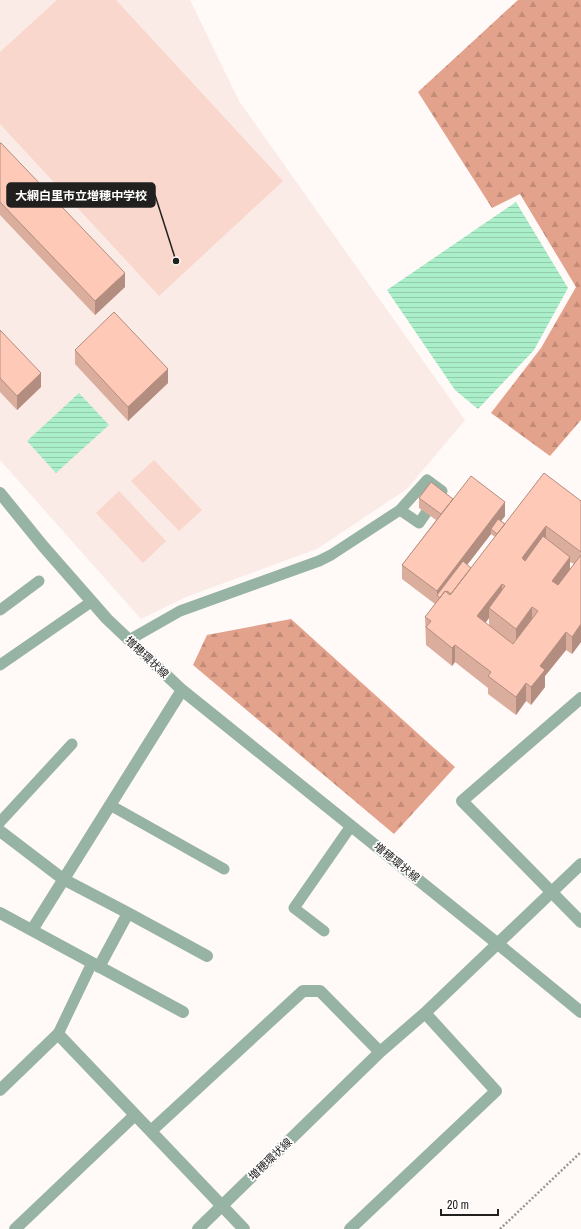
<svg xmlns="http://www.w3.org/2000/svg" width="581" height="1229" font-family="'Archivo Narrow','Noto Sans JP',sans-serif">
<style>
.built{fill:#faebe6}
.forest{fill:url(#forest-firs)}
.park{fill:#f9d7cc}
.water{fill:url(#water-rules)}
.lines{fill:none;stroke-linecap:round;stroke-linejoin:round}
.path{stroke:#9a9695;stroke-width:2.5;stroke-dasharray:2 2;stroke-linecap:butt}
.service{stroke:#97b3a4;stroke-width:11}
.minor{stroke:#97b3a4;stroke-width:12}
.wall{fill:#dbad9d;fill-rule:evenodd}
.shaded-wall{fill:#b28d80}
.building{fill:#ffc9b7;stroke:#b28d80;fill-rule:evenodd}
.labels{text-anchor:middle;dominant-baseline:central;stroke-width:3.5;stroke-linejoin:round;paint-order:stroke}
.street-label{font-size:11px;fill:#22201f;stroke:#fff}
.leader{fill:none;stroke:#22201f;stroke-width:1.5}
.callout-dot{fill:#22201f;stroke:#fff;stroke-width:1.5}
.callout{fill:#22201f;stroke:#22201f;stroke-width:1.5}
.callout-label{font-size:12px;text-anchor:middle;font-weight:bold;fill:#fff}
</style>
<defs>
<pattern id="forest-firs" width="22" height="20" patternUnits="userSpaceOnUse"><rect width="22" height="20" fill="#e3a28c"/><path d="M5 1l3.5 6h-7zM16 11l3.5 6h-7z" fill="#c28b78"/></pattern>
<pattern id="water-rules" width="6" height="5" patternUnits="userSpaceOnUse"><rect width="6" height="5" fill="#abeeca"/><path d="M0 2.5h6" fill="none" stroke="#93ccad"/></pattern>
</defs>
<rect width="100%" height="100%" fill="#fff9f8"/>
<path class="built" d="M0 0H190L239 101 465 420 407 489 317 549 186 597 141 619 0 460Z"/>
<path class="forest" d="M518 0H581V420L550 456 491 413 541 348 576 287 520 194 492 208 418 92Z
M291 619 455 767 394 834 193 665 207 635Z"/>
<path class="park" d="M57 0H116L283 181 159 296 0 124V52Z
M154 460 202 510 179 531 131 481Z
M119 491 166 541 143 563 96 513Z"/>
<path class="water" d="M516 202 568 288 534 350 478 409 455 390 387 290Z
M79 393 109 425 56 473 27 441Z"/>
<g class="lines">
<path class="path" d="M500 1229 581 1152"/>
<path class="service" d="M400 510 419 523 426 513
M0 610 39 581
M129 640 180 611 319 561 331 555 400 510 427 480 442 491
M0 665 91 602
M110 805 224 869
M0 822 72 744
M324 931 294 908 351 826
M58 1034 92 963"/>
<path class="minor" d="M0 493 43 546 107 619 182 690 498 944 581 1012
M581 698 462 801 581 922
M0 831 63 879 128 913 207 956
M0 913 183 1012
M32 930 182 690
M99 967 128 913
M0 1090 58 1034 244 1229
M151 1131 303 991H320L380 1052
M15 1229 135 1115
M198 1229 380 1052 425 1013 581 864
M350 1229 496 1091 425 1013"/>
</g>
<path class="wall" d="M0 143 125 287 95 315 0 215Z
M0 330 41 387 17 410 0 392Z
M75 350 168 383 128 421 75 364Z
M419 498 453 499 505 516 501 521 505 524 581 501V642L572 654 566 650 545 676V687L531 705 526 701 516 715 488 694V688L455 662 452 666 426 645 425 617 435 604 402 579V565L436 520 419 508ZM491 534 495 537 471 568 467 565ZM570 562 574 564 570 569ZM489 618V626L485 623Z"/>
<path class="shaded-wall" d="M125 273V287L95 315V301Z
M168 369V383L128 421V407Z
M41 373V387L17 410V396Z
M505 502V516L493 531 491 529V534L447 591V601L441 599 437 595V591Z
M546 526V543L522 576V558Z
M570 557V575L552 599V581Z
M502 584V601L489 608V618L477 634V616Z
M532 607V625L516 646V629Z
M581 624V642L572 654V637Z
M566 632V650L545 676V687L531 705V687L540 666Z
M455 645V662L452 666V648Z
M526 683V701L516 715V697Z"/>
<path class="building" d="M0 143H1L125 273 95 301 0 202Z
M114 312 168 369 128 407 75 350Z
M0 330 41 373 17 396 0 378Z
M544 473 581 501V552L546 526 522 558 525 561 543 536 570 557 552 581 558 585 581 555V624L572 637 566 632 540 666 545 670 531 687 526 683 516 697 488 676 491 672 455 645 452 648 426 627 431 621 425 617 445 591 450 595ZM502 584 505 586 489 608 516 629 532 607 538 611 513 644 477 616Z
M471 476 505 502 437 591 402 565Z
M431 482 453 499 441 514 419 498Z
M498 519 505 524 497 534 491 529Z
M463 561 471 568 451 594 447 591 446 592 445 591 440 598 437 595Z"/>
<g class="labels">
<g class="street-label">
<text transform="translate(147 657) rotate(43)">増穂環状線</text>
<text transform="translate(397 862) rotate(39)">増穂環状線</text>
<text transform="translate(270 1159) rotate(-44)">増穂環状線</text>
</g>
</g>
<path class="leader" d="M176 261L155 195"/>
<circle class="callout-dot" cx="176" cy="261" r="4"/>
<rect class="callout" x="7" y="183" width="148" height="24" rx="4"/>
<g class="callout-label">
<text x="81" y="200">大網白里市立増穂中学校</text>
</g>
<path d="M441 1209v6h57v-6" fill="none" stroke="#22201f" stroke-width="2"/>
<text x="447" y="1209" font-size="12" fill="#22201f" stroke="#ffffff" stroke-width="3" paint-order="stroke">20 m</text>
</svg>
